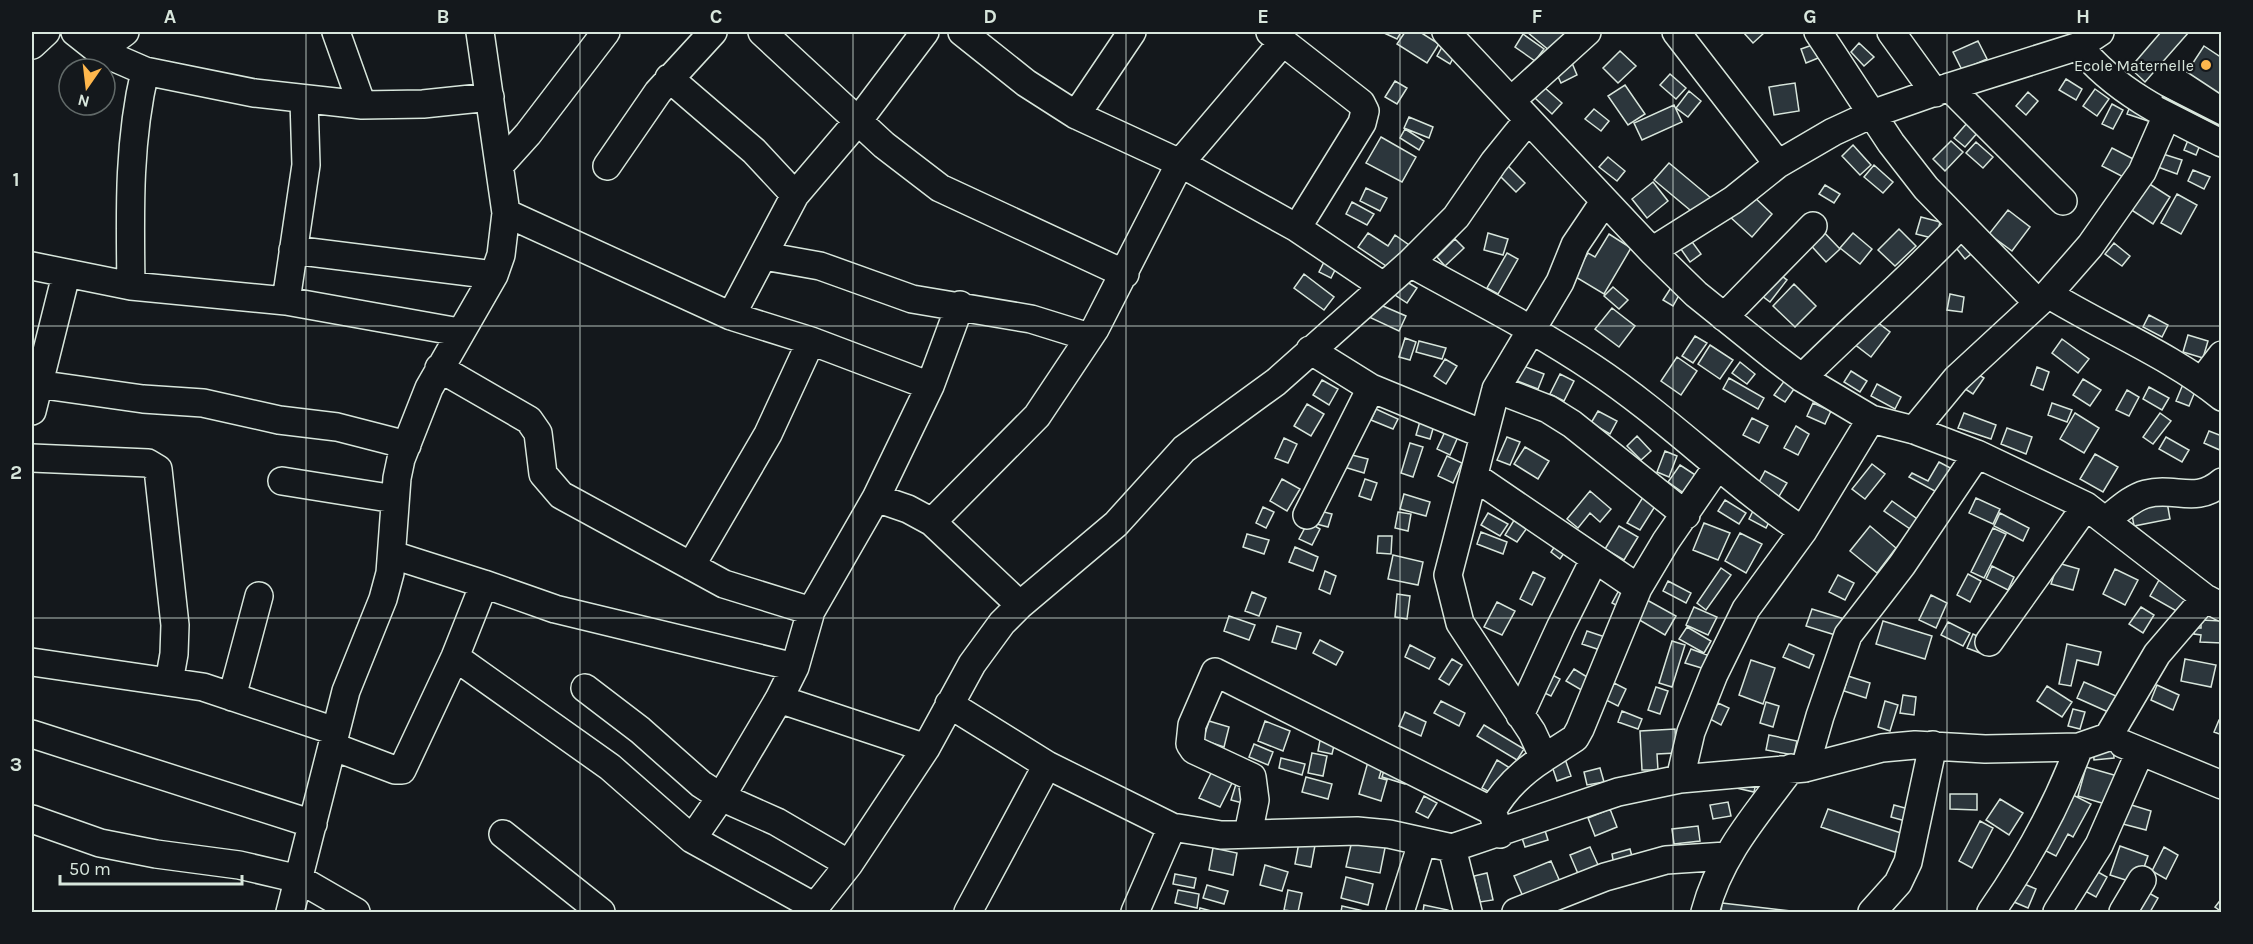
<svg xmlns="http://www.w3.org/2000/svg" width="2253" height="944" font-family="Karla,sans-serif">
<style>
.building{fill:#2c363c;stroke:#d8e6dc;stroke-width:1.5}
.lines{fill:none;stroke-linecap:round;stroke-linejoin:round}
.minor-casing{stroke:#d8e6dc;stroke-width:30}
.minor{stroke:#14181c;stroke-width:27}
.wall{stroke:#d8e6dc;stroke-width:3}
.grid{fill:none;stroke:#d8e6dc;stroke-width:1.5;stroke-opacity:0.55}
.poi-dot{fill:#ffb74d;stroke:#14181c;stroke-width:2}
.labels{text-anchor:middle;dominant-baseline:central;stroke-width:4.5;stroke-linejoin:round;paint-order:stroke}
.poi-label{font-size:16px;fill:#d8e6dc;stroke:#14181c;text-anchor:end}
.neatline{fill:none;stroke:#d8e6dc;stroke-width:2}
.grid-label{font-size:20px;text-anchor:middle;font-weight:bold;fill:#d8e6dc}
</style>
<rect width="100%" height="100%" fill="#14181c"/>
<path class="building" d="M1382 32H1401L1397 39Z
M1405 32H1420L1439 44 1427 63 1397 44Z
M1527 32H1567L1550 51Z
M1743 32H1762L1764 33 1753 43Z
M2161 32H2189L2145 82 2130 68Z
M1523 34 1544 49 1535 61 1515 47Z
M1446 40 1459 47 1450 64 1437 56Z
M1978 41 1987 59 1962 70 1953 52Z
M1818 43 1823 56 1806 63 1801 49Z
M1859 43 1874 57 1864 66 1851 52Z
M2204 46 2222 58V95L2187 72Z
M1620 51 1636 66 1618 83 1603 68Z
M1572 63 1577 75 1561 83 1555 70Z
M1670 74 1686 88 1676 99 1660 85Z
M2066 79 2082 89 2076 100 2059 90Z
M1395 81 1407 88 1397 104 1385 97Z
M1795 83 1799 111 1774 115 1769 87Z
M1625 85 1645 114 1628 125 1608 96Z
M1545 88 1562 103 1552 114 1535 98Z
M2095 89 2109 99 2097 116 2083 106Z
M1689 91 1701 101 1688 117 1676 108Z
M2028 92 2038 101 2026 115 2016 106Z
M2132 101 2152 107 2148 121 2127 114Z
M2112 104 2123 110 2113 129 2102 124Z
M1674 105 1682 122 1642 140 1634 123Z
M1594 109 1609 121 1601 131 1585 119Z
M1409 117 1433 127 1429 138 1404 128Z
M1968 122 1979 131 1965 147 1954 138Z
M2194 125 2206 130 2196 155 2184 150Z
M1405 129 1424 141 1419 150 1400 138Z
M1381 137 1416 157 1402 182 1366 163Z
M1951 141 1963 152 1945 171 1933 159Z
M1976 142 1993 157 1983 168 1966 153Z
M1853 145 1871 165 1860 175 1842 156Z
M2112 148 2143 164 2133 182 2102 166Z
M2163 154 2182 160 2177 174 2158 167Z
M1608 157 1625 171 1617 181 1599 167Z
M1669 163 1711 198 1696 215 1654 180Z
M1507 165 1525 183 1516 192 1498 174Z
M1874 165 1893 182 1883 193 1864 177Z
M2193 170 2210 177 2204 189 2188 181Z
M1653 182 1668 201 1647 218 1632 199Z
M2148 183 2170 197 2153 224 2130 209Z
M1825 185 1840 194 1834 203 1819 194Z
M1366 188 1387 198 1380 211 1360 201Z
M1750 193 1772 214 1752 237 1729 216Z
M2177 194 2197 205 2181 234 2161 223Z
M1352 202 1374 214 1367 225 1346 214Z
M2008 210 2030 227 2012 251 1989 234Z
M1921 217 1940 222 1936 239 1916 234Z
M1819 227 1840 249 1826 262 1806 240Z
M1899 229 1916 246 1895 266 1878 250Z
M1970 230 1982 245 1965 259 1953 244Z
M1368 233 1388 246 1395 235 1409 245 1392 270 1358 247Z
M1488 233 1508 239 1503 255 1484 250Z
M1853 233 1872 249 1860 264 1840 248Z
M1609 234 1631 248 1604 294 1574 276 1588 253 1595 257Z
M1687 235 1701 254 1690 262 1676 242Z
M1455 239 1464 248 1445 266 1437 257Z
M2114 243 2130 256 2122 266 2105 254Z
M1330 250 1342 256 1331 278 1319 272Z
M1507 253 1518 259 1498 294 1487 288Z
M1774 270 1787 280 1770 302 1757 292Z
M1304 274 1334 297 1324 310 1294 288Z
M1402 279 1417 288 1407 303 1392 293Z
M1674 283 1683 288 1673 306 1663 300Z
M1794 284 1816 306 1795 327 1773 306Z
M1613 287 1628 300 1619 309 1604 296Z
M1950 294 1964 297 1962 312 1947 310Z
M1376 303 1406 316 1399 331 1369 317Z
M1612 308 1635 326 1619 347 1595 329Z
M1868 315 1890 332 1871 357 1849 340Z
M2149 315 2168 325 2162 337 2143 327Z
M2188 335 2208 341 2203 358 2183 352Z
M1695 336 1707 343 1693 363 1682 356Z
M1405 338 1416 342 1410 360 1399 357Z
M2062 339 2089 359 2078 373 2052 353Z
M1419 341 1446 348 1442 359 1416 352Z
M1710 345 1733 360 1720 379 1698 364Z
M1677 357 1697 371 1681 395 1661 381Z
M1445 359 1457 366 1446 384 1434 376Z
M1740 362 1755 374 1747 384 1732 373Z
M1518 364 1544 374 1538 389 1512 379Z
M2037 367 2049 372 2043 390 2031 385Z
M1851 371 1867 381 1860 392 1844 382Z
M1973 371 1984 378 1973 394 1962 387Z
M1791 372 1801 379 1785 402 1774 395Z
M1560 374 1574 381 1564 401 1550 394Z
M2186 377 2199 382 2189 406 2176 401Z
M1729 378 1764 398 1758 409 1723 389Z
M2083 379 2101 390 2090 406 2073 395Z
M1322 380 1338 389 1329 405 1313 395Z
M1877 384 1901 397 1895 409 1871 396Z
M2149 387 2169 398 2162 410 2143 399Z
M2127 390 2139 397 2129 416 2116 410Z
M1813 403 1831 411 1825 424 1807 416Z
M2052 403 2072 410 2067 422 2048 415Z
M1307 404 1324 414 1311 436 1294 426Z
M1376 409 1398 419 1393 429 1371 420Z
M1423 411 1437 415 1430 439 1416 435Z
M1598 411 1617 421 1610 434 1591 423Z
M1964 413 1996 425 1991 439 1958 428Z
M2075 413 2099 428 2084 453 2060 439Z
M2160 413 2171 421 2153 444 2143 437Z
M1752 418 1768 426 1759 443 1743 435Z
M1448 425 1461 430 1450 455 1437 449Z
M1796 426 1809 434 1798 455 1784 448Z
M2007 428 2032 437 2026 454 2001 444Z
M2209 431 2222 436V451L2204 443Z
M1637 436 1651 451 1641 460 1627 446Z
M1507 437 1520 442 1510 465 1497 460Z
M2166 437 2189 450 2182 462 2159 449Z
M1284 438 1297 444 1288 463 1275 458Z
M1410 443 1423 447 1413 477 1401 473Z
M1525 447 1549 461 1538 479 1514 464Z
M1665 451 1677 456 1669 477 1657 472Z
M1348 454 1368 459 1364 473 1344 467Z
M2095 454 2118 467 2103 492 2080 479Z
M1447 456 1462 463 1453 483 1438 476Z
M1939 462 1958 472 1944 496 1909 477 1912 473 1928 481Z
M1872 464 1885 474 1865 499 1852 489Z
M1680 465 1700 478 1688 496 1668 482Z
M1765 471 1787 483 1778 498 1757 486Z
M1282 479 1300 489 1287 511 1270 501Z
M1365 479 1377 483 1371 500 1359 496Z
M1653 481 1666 489 1640 530 1627 523Z
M1590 491 1611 509 1600 522 1590 513 1578 528 1567 519Z
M1404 494 1430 502 1426 516 1400 509Z
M2166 496 2170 519 2134 526 2130 502Z
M1976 498 2000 509 1993 524 1969 513Z
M1725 500 1746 513 1739 524 1718 511Z
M1892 501 1923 523 1916 533 1884 511Z
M1263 507 1274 512 1266 528 1256 523Z
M1312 509 1332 514 1328 527 1309 522Z
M1754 509 1771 518 1766 528 1749 519Z
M1398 512 1411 514 1408 531 1395 528Z
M1488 513 1508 524 1500 536 1481 525Z
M2000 513 2029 528 2023 541 1994 526Z
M1516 517 1529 525 1517 542 1505 535Z
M1308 522 1320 529 1312 545 1299 539Z
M1704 523 1730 533 1718 560 1693 550Z
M1619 526 1638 537 1624 560 1605 549Z
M1870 526 1896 548 1877 573 1850 551Z
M1993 528 2006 534 1984 578 1971 572Z
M1481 532 1507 542 1503 554 1477 544Z
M1564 533 1574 539 1560 559 1551 552Z
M1740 533 1762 544 1746 573 1725 561Z
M1247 534 1269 540 1264 554 1243 547Z
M1378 536H1392L1391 554 1377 553Z
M1295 547 1318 557 1313 571 1289 562Z
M1393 555 1423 562 1418 585 1388 579Z
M2058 563 2079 569 2073 590 2051 584Z
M1992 566 2014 577 2008 590 1986 579Z
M1721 568 1731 575 1706 610 1697 603Z
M2115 569 2138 580 2125 605 2103 594Z
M1325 571 1336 576 1330 594 1319 589Z
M1533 572 1545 578 1532 605 1520 599Z
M2163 573 2200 594 2187 617 2150 596Z
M1968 574 1981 581 1970 602 1957 595Z
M1838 575 1854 583 1845 600 1829 592Z
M1624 581V609L1612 603Z
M1668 581 1691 593 1686 603 1663 591Z
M1252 592 1266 598 1259 616 1245 611Z
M1397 594 1410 596 1407 619 1395 617Z
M1931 595 1947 603 1936 628 1919 620Z
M1647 600 1676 616 1665 635 1636 618Z
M1497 602 1515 611 1502 635 1484 627Z
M1694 607 1717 617 1708 635 1686 625Z
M2141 607 2154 615 2143 633 2129 624Z
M1812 609 1851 621 1845 638 1806 626Z
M1229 616 1255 625 1249 640 1224 631Z
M2201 620 2222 621V643L2200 642 2201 635 2194 634 2195 628H2201Z
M1883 621 1932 636 1925 659 1876 644Z
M1948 622 1970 633 1963 646 1941 635Z
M1277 626 1301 633 1296 649 1272 642Z
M1687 627 1711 641 1704 653 1679 639Z
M1587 631 1614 640 1609 653 1582 644Z
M1973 634 1986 640 1980 653 1967 648Z
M1320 640 1343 652 1336 665 1313 653Z
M1672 641 1685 645 1672 687 1659 683Z
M1789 644 1814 655 1809 668 1783 657Z
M2067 644 2101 652 2098 665 2077 660 2071 686 2059 684Z
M1410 645 1435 658 1429 669 1405 657Z
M1691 649 1710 656 1705 669 1685 663Z
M1452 659 1462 665 1449 685 1439 679Z
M2185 659 2216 665 2211 687 2181 681Z
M1751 660 1775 668 1763 704 1739 695Z
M1574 669 1597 683 1590 695 1566 681Z
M1547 672 1560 679 1551 696 1538 690Z
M1848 676 1870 683 1866 698 1844 691Z
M2084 682 2123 699 2115 715 2077 698Z
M1614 683 1626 689 1618 706 1606 700Z
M2157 685 2179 695 2173 710 2151 700Z
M2047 686 2072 702 2062 717 2037 701Z
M1656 687 1668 691 1660 714 1648 710Z
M1903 695 1916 697 1914 715 1900 713Z
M1441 701 1465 713 1459 726 1434 713Z
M1885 701 1898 705 1890 731 1878 727Z
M1766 702 1779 706 1773 727 1760 723Z
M1718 703 1729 708 1721 725 1710 719Z
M2073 709 2085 712 2080 729 2068 726Z
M1622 711 1642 719 1638 729 1618 722Z
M1405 712 1426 722 1421 736 1399 726Z
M2219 720H2222V735L2214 732Z
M1209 721 1229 727 1224 747 1203 740Z
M1265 721 1290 731 1283 751 1258 741Z
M1484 725 1524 749 1517 760 1477 736Z
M1675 729 1676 753 1657 754 1658 770H1642L1640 731Z
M1322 730 1337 733 1332 754 1318 751Z
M1769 735 1797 741 1794 755 1766 750Z
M1254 744 1273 752 1268 765 1249 757Z
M2113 746 2114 758 2094 760 2093 747Z
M1371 751 1386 755 1379 778 1387 780 1381 801 1359 794Z
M1312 753 1327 756 1323 776 1308 773Z
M1564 756 1571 776 1557 781 1550 760Z
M1388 757 1411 764 1405 784 1382 777Z
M1281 758 1305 764 1302 775 1279 768Z
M1497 760 1510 768 1495 795 1482 788Z
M2086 767 2121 777 2112 806 2078 796Z
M1600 768 1604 782 1587 785 1584 772Z
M1213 769 1234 779 1220 807 1199 798Z
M1739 774 1757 779 1754 792 1736 788Z
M1306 777 1332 784 1328 799 1302 792Z
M1237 781 1255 786 1250 805 1231 800Z
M1950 794H1977V810L1950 809Z
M2073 795 2091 804 2073 837 2068 834 2056 856 2044 850Z
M1424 796 1437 803 1428 818 1416 812Z
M2000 799 2023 813 2009 835 1986 820Z
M1728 802 1731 816 1713 819 1710 805Z
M2125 803 2151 811 2146 830 2119 823Z
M1894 805 1923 813 1920 825 1891 817Z
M1610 809 1617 827 1595 836 1588 818Z
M1828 809 1913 837 1906 856 1821 827Z
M1980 821 1993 828 1972 868 1959 861Z
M1543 824 1548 840 1525 847 1520 832Z
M1698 826 1700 841 1674 844 1672 829Z
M1353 836 1386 843 1380 873 1346 867Z
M1300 837 1316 840 1311 867 1295 864Z
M2120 846 2148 856 2138 884 2110 875Z
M1590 847 1599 867 1579 876 1570 855Z
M2164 847 2178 855 2166 879 2152 871Z
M1213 848 1237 853 1233 875 1209 870Z
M1630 849 1633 860 1614 865 1612 854Z
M1551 861 1561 884 1524 899 1514 876Z
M1265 865 1288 872 1282 891 1260 885Z
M2096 871 2107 877 2096 897 2085 891Z
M1487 873 1493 900 1480 902 1474 876Z
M1175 874 1196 878 1194 888 1173 884Z
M1346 877 1373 884 1368 905 1341 898Z
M2022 883 2036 889 2028 908 2014 902Z
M1207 885 1228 891 1224 904 1203 898Z
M1178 890 1199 894 1197 908 1175 903Z
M1288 890 1302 893 1298 912 1284 910Z
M2147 892 2158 898 2150 912H2135Z
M2222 898V912L2215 907Z
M1722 903 1800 912H1721Z
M1424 905 1448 910V912H1423Z
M1342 906 1368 912H1341Z
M1200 908 1215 912H1199Z"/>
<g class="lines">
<g class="minor-casing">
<path id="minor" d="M75 32 99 51 145 71 254 93 362 105 423 104 490 97
M336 32 362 105
M762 32 884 145 940 188 1125 274
M962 32 1026 83 1076 115 1180 163 1297 228 1383 286
M1446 32 1652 251 1696 294 1773 356 1802 378 1871 419 1914 430 1977 454 2086 506 2205 598 2222 607
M1676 32 1778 164
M1818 32 1891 143 1926 188 2038 303
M1891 32 1935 93
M1283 42 1361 103 1365 111 1362 123 1297 228
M32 45 46 32
M2079 46C2114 91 2171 118 2222 143
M99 51 125 32
M669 78 754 151 795 195
M1949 87 2063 201
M1512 100 1587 32
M1076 115 1132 32
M500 165 528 134 606 32
M607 166 658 92 713 32
M506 213 731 316 811 341 930 386
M293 250 494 275
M1652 251 1733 200 1778 164 1833 132 1872 114 1949 87 2079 46 2100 32
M764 256 820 266 912 299 1031 319 1089 337
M1410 263C1471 297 1535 329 1593 368 1667 417 1729 481 1803 531
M32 266 131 286 286 301 459 332
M131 286C130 213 128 143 145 71
M2048 294C2105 329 2170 355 2222 397
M286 301 306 165 304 100
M731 316 795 195 858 121 925 32
M1724 317 1813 226
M1310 350 1371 388 1483 434
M439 368 529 420 538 433 543 474 561 495 724 584 811 611
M1802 378C1854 326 1910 279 1960 225
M2202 381 2222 355
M37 384 143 399 203 403 279 420 337 427 407 445
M1496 389 1548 409 1572 424 1686 515
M32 411 66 275
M1914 430 1956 379 2048 294 2090 246 2142 172 2167 115
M32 458 148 463 158 469 175 625 174 654 169 682
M1475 477 1638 588
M282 481 395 499
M876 498 908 509 932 522 1020 605
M1307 515 1371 388
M2106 520C2118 511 2131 498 2146 494 2175 486 2195 505 2222 482
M932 522 1037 416 1095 329 1180 163 1283 42 1270 32
M393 555 484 584
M691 566 768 434 811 341
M1989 642 2086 506
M455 657 610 767 692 839 815 907
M32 662 203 687 335 731
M585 688 640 730 701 784 721 797 777 822 849 864
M232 697 259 596
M779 699 926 748
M949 704 1047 765 1172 827 1221 835 1357 831 1389 834 1452 848 1618 792 1680 779 1805 768 1882 748 1915 745 1985 749 2079 747 2108 737 2157 654 2205 598
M1520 715 1561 626 1594 560
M32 734 313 824
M2123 744 2222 785
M332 746 395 770H402L455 657 484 584 555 609 795 667
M1544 758 1575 738 1580 729 1638 588 1666 541 1717 467
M1805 768 1820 716 1848 635 1902 565 1977 454
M1680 779 1691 732 1714 674 1746 609 1803 531 1871 419
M32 819 100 843 156 854 239 865 299 879 356 912
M503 834 601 912
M1248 834 1255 800 1252 777 1194 750 1190 744 1192 725 1215 672 1492 811
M1500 834 1492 811C1505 788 1522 772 1544 758L1532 732 1460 623 1448 575 1496 389 1560 282 1575 245 1604 202
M692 839 721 797 779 699 795 667 811 611 876 498 930 386 960 305
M1452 848 1468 912
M290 912 346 691 383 599 390 573 397 478 401 459 429 388 494 275 501 255 506 213 480 32
M811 912 849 864 926 748 972 664 1002 623 1020 605 1116 524 1184 449 1276 382 1410 263 1456 217 1494 162 1528 120
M968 912 1047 765
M1135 912 1172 827
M1400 912 1422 843
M1516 912 1605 877 1666 860 1726 856
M1705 912C1720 855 1756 815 1791 768
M1872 912 1898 883 1908 862 1933 745
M1991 912C2027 860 2057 807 2079 747
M2057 912 2099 845 2140 752
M2123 912 2142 880"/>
</g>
<use href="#minor" class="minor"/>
<path class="wall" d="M2163 97 2222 127"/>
</g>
<path class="grid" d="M306 32V912M580 32V912M853 32V912M1126 32V912M1400 32V912M1673 32V912M1947 32V912M32 326H2222M32 618H2222"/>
<circle class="poi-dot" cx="2206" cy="65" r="6"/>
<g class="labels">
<g class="poi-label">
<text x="2194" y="65">Ecole Maternelle</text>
</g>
</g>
<rect width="2253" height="944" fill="none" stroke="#14181c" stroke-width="66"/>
<g transform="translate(87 87) rotate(194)"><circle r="28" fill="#14181c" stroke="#626a69" stroke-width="1.5"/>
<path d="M0-4.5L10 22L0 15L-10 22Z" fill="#ffb74d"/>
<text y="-9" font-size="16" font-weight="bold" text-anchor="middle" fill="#d8e6dc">N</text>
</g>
<path d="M60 875v9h182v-9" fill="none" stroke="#d8e6dc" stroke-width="3"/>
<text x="69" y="875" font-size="18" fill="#d8e6dc" stroke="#14181c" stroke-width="4.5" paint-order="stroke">50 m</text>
<rect x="33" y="33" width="2187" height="878" class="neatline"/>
<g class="grid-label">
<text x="170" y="23">A</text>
<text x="443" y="23">B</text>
<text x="716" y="23">C</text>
<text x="990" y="23">D</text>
<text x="1263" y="23">E</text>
<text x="1537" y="23">F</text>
<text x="1810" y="23">G</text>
<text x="2083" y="23">H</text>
<text x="16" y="186">1</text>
<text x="16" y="479">2</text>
<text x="16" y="771">3</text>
</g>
</svg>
